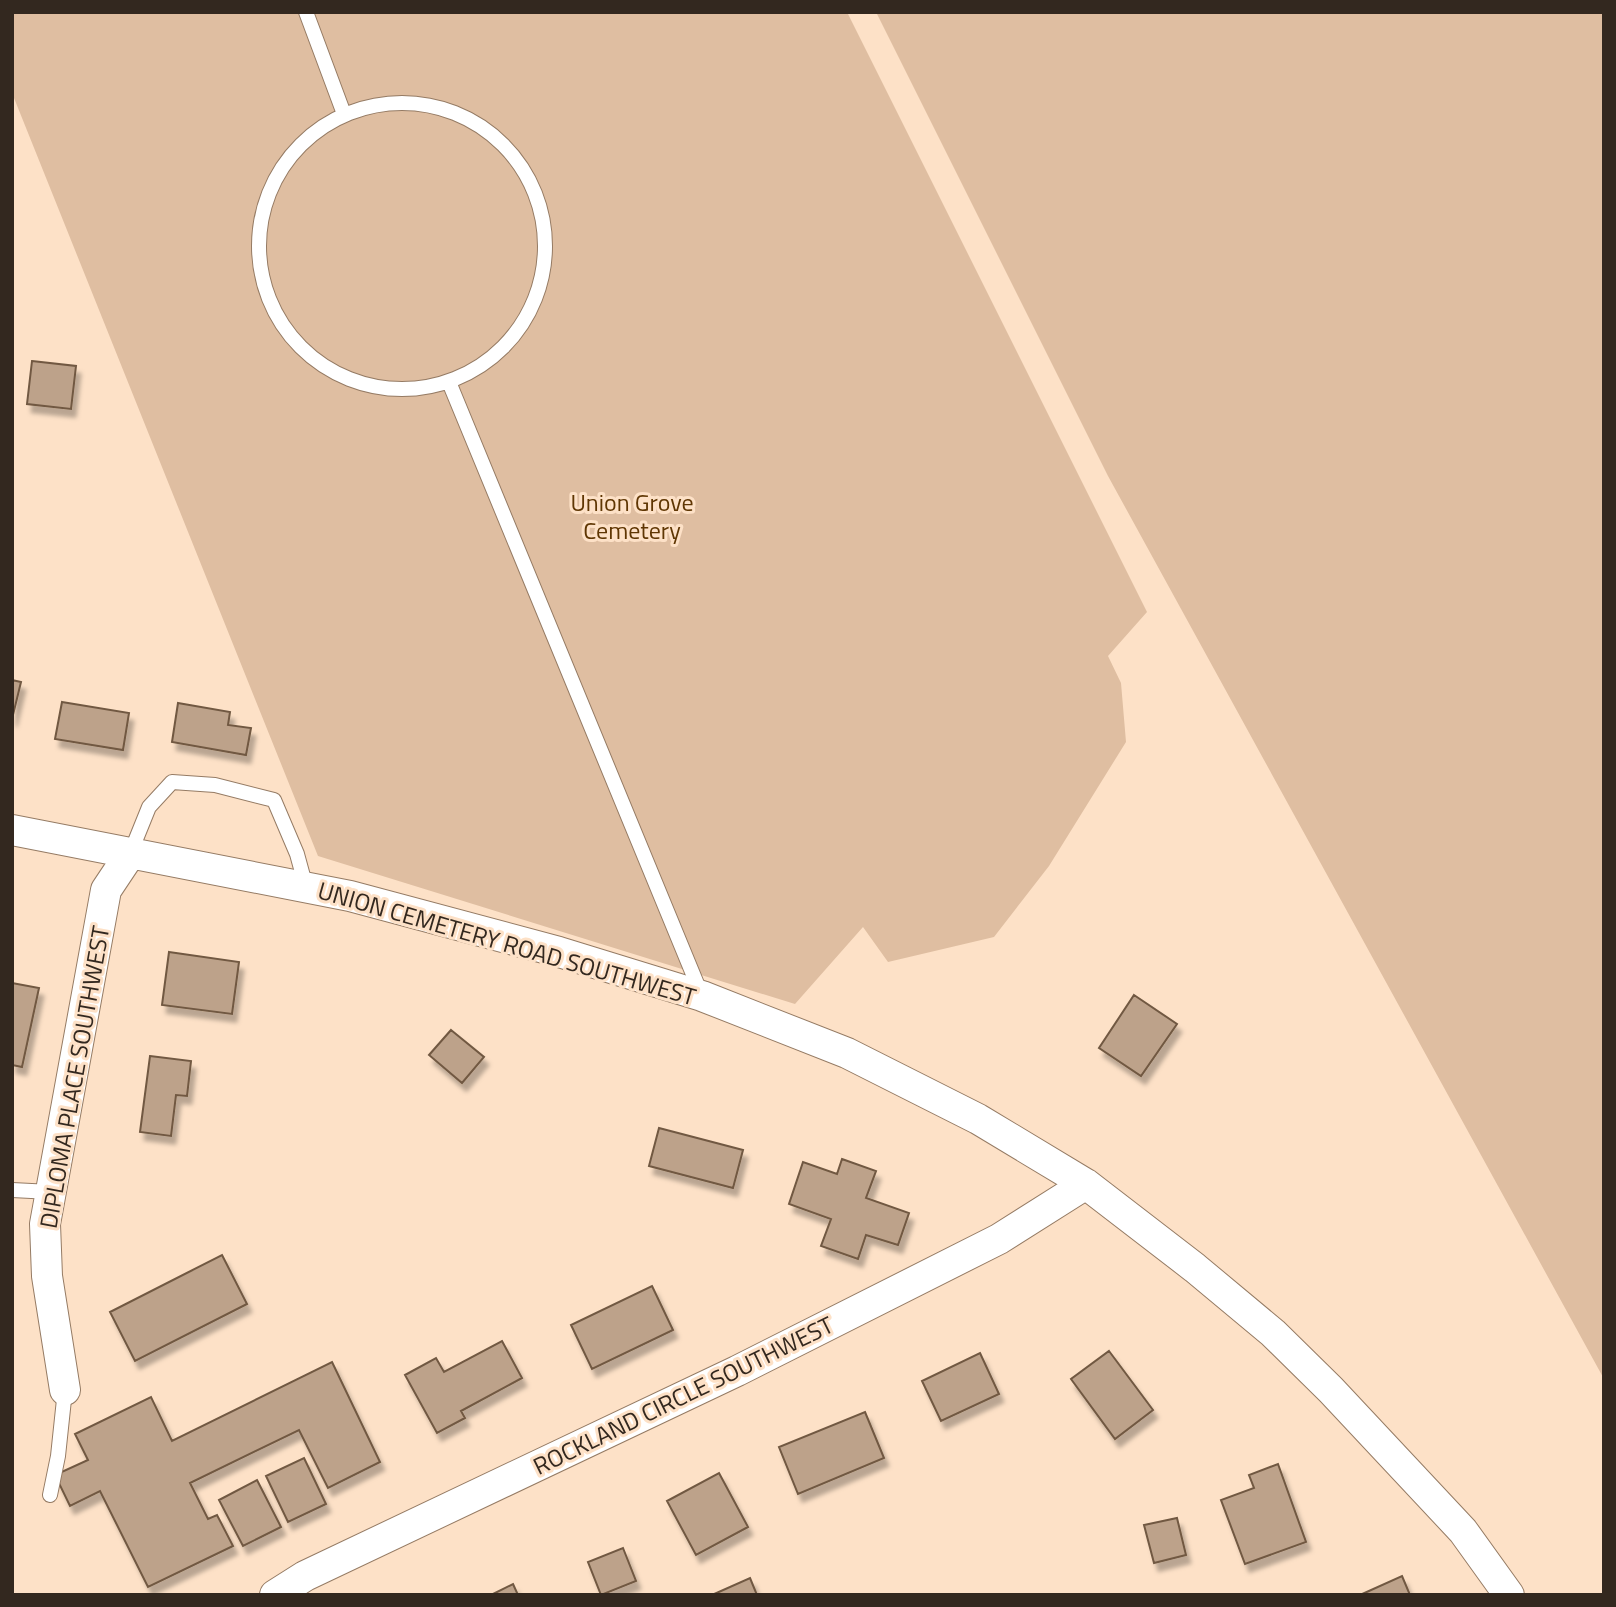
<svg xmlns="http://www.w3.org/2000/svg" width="1616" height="1607" font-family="'Titillium Web',sans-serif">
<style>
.green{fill:#dfbea1}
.building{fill:#bda28a;stroke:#715942;stroke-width:2;filter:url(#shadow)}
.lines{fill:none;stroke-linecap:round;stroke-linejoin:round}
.service-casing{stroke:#957b64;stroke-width:16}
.minor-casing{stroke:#957b64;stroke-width:32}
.service{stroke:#fff;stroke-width:14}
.minor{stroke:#fff;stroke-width:30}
.labels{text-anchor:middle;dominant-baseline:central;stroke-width:6;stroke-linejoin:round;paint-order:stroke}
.park-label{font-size:24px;fill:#5f3603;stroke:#fde1c7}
.street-label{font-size:24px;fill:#33281f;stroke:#fde1c7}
</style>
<defs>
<filter id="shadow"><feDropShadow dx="4.5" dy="8" stdDeviation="2" flood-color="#0004"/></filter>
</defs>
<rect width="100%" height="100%" fill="#fde1c7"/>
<path class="green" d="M12 12H847L1147 612 1108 656 1121 683 1126 742 1049 866 994 937 888 962 863 927 795 1004 318 856 12 93Z
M876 12H1604V1379L1108 476Z"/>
<path class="building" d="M32 361 76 366 71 409 27 404Z
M12 680 21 682 12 719Z
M62 702 129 713 123 750 55 739Z
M178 703 230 712 228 725 251 728 246 755 172 742Z
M169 952 239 962 232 1014 162 1005Z
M12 983 39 988 22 1067 12 1065Z
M1134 995 1177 1024 1141 1076 1099 1048Z
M451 1030 484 1057 462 1083 429 1055Z
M150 1056 191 1061 187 1096 176 1095 171 1136 140 1132Z
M659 1128 743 1150 733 1188 649 1166Z
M842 1159 876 1171 866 1198 909 1213 898 1245 866 1235 858 1259 821 1246 831 1219 789 1204 803 1162 837 1174Z
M222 1255 247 1304 135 1361 110 1312Z
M652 1286 673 1330 592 1369 571 1325Z
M502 1341 522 1378 461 1411 465 1418 437 1433 405 1375 436 1358 444 1372Z
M1109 1351 1153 1410 1115 1439 1071 1379Z
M980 1353 999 1394 941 1421 922 1381Z
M332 1362 380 1462 328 1488 299 1430 190 1483 208 1519 217 1515 233 1546 148 1587 100 1491 70 1506 55 1475 88 1460 75 1434 151 1397 172 1441Z
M865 1412 884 1458 798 1494 779 1447Z
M304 1458 326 1504 288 1522 266 1476Z
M1278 1464 1306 1542 1245 1564 1221 1500 1254 1488 1249 1475Z
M719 1473 748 1527 696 1555 667 1501Z
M257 1480 281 1527 243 1546 219 1500Z
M1177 1518 1186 1555 1154 1563 1144 1525Z
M623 1548 636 1581 601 1595 588 1562Z
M1402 1576 1410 1595H1360Z
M750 1578 757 1595H712Z
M513 1584 518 1595H491Z"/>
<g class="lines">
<g class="service-casing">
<path id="service" d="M306 12 344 114
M259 246a143 143 0 1 1 286 0a143 143 0 1 1-286 0Z
M449 382 702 996
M130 854 149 807 172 782 215 785 274 800 297 854 306 887
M12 1190 51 1192
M50 1495 58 1456 65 1390"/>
</g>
<g class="minor-casing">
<path id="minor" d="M12 830 350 896 559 952 702 996 847 1053 978 1119 1086 1184 1195 1268 1273 1333 1331 1390 1463 1531 1509 1595
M65 1390 47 1276 45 1224 106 890 130 854
M275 1595 305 1576 737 1371 999 1239 1086 1184"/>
</g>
<use href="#service" class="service"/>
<use href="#minor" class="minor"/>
</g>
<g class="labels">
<g class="park-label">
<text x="632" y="502">Union Grove<tspan x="632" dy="28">Cemetery</tspan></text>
</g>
<g class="street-label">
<text transform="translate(507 943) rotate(16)">UNION CEMETERY ROAD SOUTHWEST</text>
<text transform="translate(74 1077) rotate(-80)">DIPLOMA PLACE SOUTHWEST</text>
<text transform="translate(683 1395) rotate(-26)">ROCKLAND CIRCLE SOUTHWEST</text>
</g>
</g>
<rect width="1616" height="1607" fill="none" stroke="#33281f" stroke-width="28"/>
</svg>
